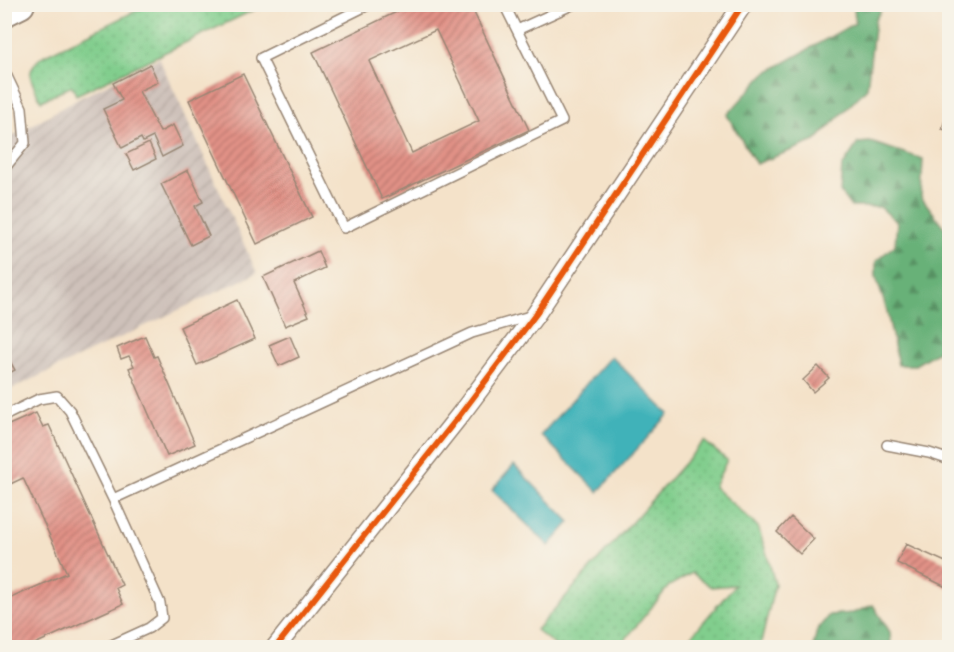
<svg xmlns="http://www.w3.org/2000/svg" width="954" height="652" font-family="Sriracha,sans-serif">
<style>
.industrial{fill:url(#industrial-furrows)}
.grass{fill:url(#grass-dots);stroke:#5e7c56;stroke-width:1.5}
.forest{fill:url(#forest-firs);stroke:#526e4b;stroke-width:1.5}
.water{fill:#41b2b9;stroke:#3e6e6c;stroke-width:1.5}
.building{fill:url(#building-hatch);fill-rule:evenodd}
.lines{fill:none;stroke-linecap:round;stroke-linejoin:round}
.service-casing{stroke:#988674;stroke-width:12}
.minor-casing{stroke:#988674;stroke-width:21}
.primary-casing{stroke:#988674;stroke-width:32}
.service{stroke:#fff;stroke-width:9}
.minor{stroke:#fff;stroke-width:18}
.primary{stroke:#fff;stroke-width:28}
.cycleway-casing{stroke:#f7f3e8;stroke-width:10}
.cycleway{stroke:#e8590c;stroke-width:6}
</style>
<defs>
<pattern id="industrial-furrows" width="10" height="10" patternUnits="userSpaceOnUse" patternTransform="scale(1.5)"><rect width="10" height="10" fill="#cec1ba"/><path d="M-1 1l2-2M0 10L10 0M9 11l2-2" fill="none" stroke="#b2a69f"/></pattern>
<pattern id="grass-dots" width="8" height="8" patternUnits="userSpaceOnUse" patternTransform="scale(1.5)"><rect width="8" height="8" fill="#81ce8d"/><path d="M2 2h.1M6 6h.1" fill="none" stroke="#70b179" stroke-width="1.8" stroke-linecap="round"/></pattern>
<pattern id="forest-firs" width="22" height="20" patternUnits="userSpaceOnUse" patternTransform="scale(1.5)"><rect width="22" height="20" fill="#68b178"/><path d="M5 1l3.5 6h-7zM16 11l3.5 6h-7z" fill="#579062"/></pattern>
<pattern id="building-hatch" width="6" height="6" patternUnits="userSpaceOnUse" patternTransform="scale(1.5)"><rect width="6" height="6" fill="#e19186"/><path d="M-1 1l2-2M0 6l6-6M5 7l2-2" fill="none" stroke="#b8776d"/></pattern>
</defs>
<rect width="100%" height="100%" fill="#f7f3e8"/>
<filter id="ink" filterUnits="userSpaceOnUse"><feTurbulence type="fractalNoise" baseFrequency=".0167" numOctaves="2"/><feDisplacementMap in="SourceGraphic" scale="12" xChannelSelector="R" yChannelSelector="G"/><feConvolveMatrix kernelMatrix="1 2 1 2 8 2 1 2 1" color-interpolation-filters="sRGB"/></filter>
<filter id="wash" filterUnits="userSpaceOnUse"><feTurbulence type="fractalNoise" baseFrequency=".008" numOctaves="4" result="noise"/><feDisplacementMap in="SourceGraphic" scale="24" xChannelSelector="R" yChannelSelector="G"/><feGaussianBlur stdDeviation="1.35" result="paint"/><feColorMatrix in="noise" values="0 0 0 0 0 0 0 0 0 0 0 0 0 0 0 0 0 1.4 0 .05"/><feComposite in="paint" operator="in"/></filter>
<g filter="url(#wash)">
<rect width="100%" height="100%" fill="#f4e2c9"/>
<path class="industrial" d="M159 58 257 273 5 392 4 141 74 101Z"/>
<path class="grass" d="M150 4 264 5 76 95 72 86 41 101C32 82 22 71 43 56Z
M704 441 727 460 714 487 758 527 768 558 775 584 760 647H682L735 585 711 587 692 573 669 586 619 647H557L536 630Z"/>
<path class="forest" d="M854 5H884L875 20 867 88 815 141 756 164 727 115 764 74 855 23Z
M870 142 923 159 921 197 949 233V348H943L915 365H898L887 311 876 277V261L895 245 897 222 880 207H851L840 192 842 167 858 143Z
M873 605 890 632 891 647H813L817 630 829 615 853 613Z"/>
<path class="water" d="M611 356 669 414 598 492 541 435Z
M514 465 570 522 549 546 492 490Z"/>
<g id="blocks">
<path class="building" d="M413 4H470L529 130 382 199 313 52ZM436 30 479 121 412 153 369 61Z
M150 64 158 82 139 91 160 132 173 125 183 146 162 157 153 137 143 142 141 138 122 148 103 109 122 100 113 83Z
M243 74 312 217 257 244 189 100Z
M949 108H950V131L942 129Z
M149 143 156 159 134 170 126 154Z
M188 170 203 202 195 206 209 236 191 245 161 184Z
M318 251 325 268 294 283 309 316 285 326 263 277Z
M237 300 255 339 197 365 180 327Z
M145 336 154 357 157 356 195 444 167 456 129 368 134 366 129 356 121 359 117 348Z
M290 336 299 357 279 366 269 345Z
M4 351 15 370 4 376Z
M818 366 829 378 813 392 803 380Z
M36 413 43 427 49 425 122 585 116 588 123 604 26 648H4V601L67 573 23 478 4 487V427Z
M791 517 814 539 800 554 777 532Z
M906 544 950 564V589L897 563Z"/>
</g>
</g>
<g filter="url(#ink)">
<use href="#blocks" fill-opacity="0" stroke="#988674" stroke-width="1.5"/>
<g class="lines">
<g class="service-casing">
<path id="service" d="M370 4 261 58 344 228 562 121 504 4
M517 30 574 4
M4 70 22 108 25 143 4 169
M4 416 39 399 57 396 70 411 113 499 160 603 162 618 149 628 105 648
M887 445 929 453 950 460
M113 499 472 333 530 316"/>
</g>
<g class="minor-casing">
<path id="minor" d="M275 648 460 415 536 314 743 4"/>
</g>
<g class="primary-casing">
<path id="primary" d="M4 12 20 4"/>
</g>
<use href="#service" class="service"/>
<use href="#minor" class="minor"/>
<use href="#primary" class="primary"/>
<g class="cycleway-casing">
<path id="cycleway" d="M275 648 460 415 536 314 743 4"/>
</g>
<use href="#cycleway" class="cycleway"/>
</g>
</g>
<rect width="954" height="652" fill="none" stroke="#f7f3e8" stroke-width="24"/>
</svg>
